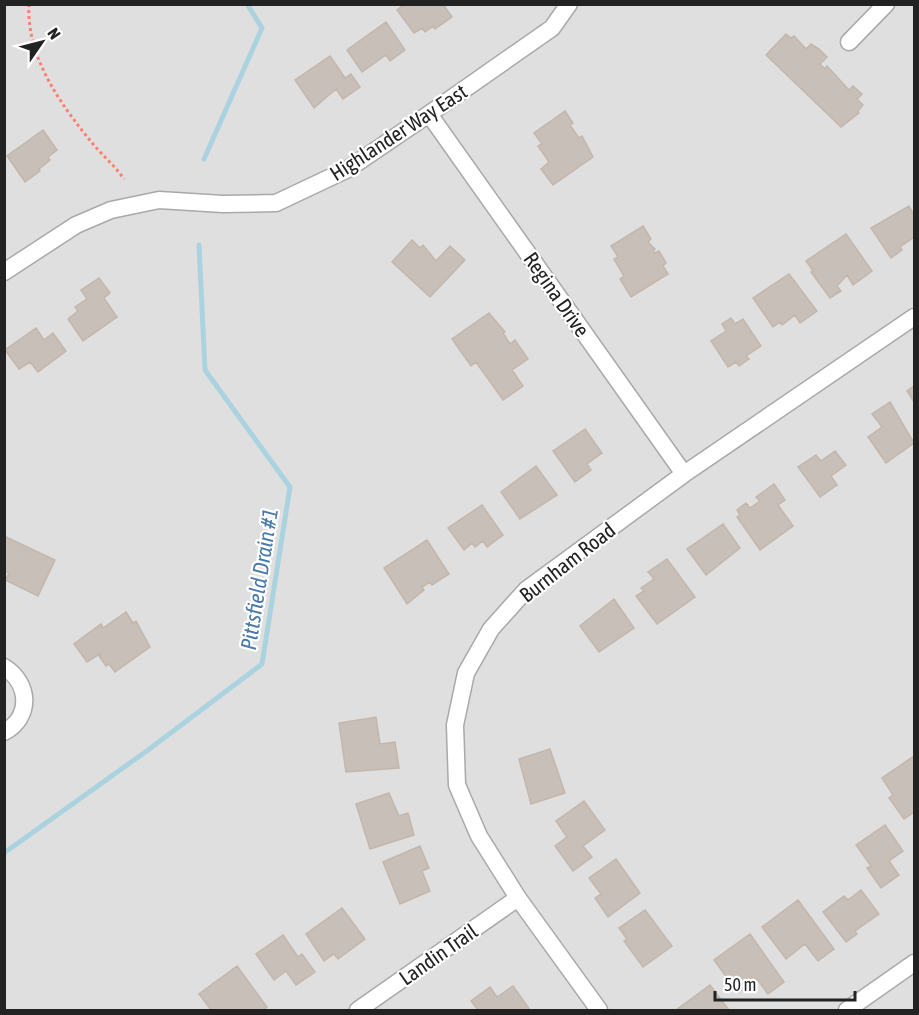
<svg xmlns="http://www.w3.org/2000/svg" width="919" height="1015" font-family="'Asap Condensed',sans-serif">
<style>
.residential{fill:#e0dfdf}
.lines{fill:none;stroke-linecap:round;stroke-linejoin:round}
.stream{stroke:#aad3df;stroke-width:5}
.building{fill:#c7bfb8;stroke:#c4b6ab;stroke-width:1.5}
.minor-casing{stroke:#a9a9a9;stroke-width:19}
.path{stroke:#fa8072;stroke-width:3;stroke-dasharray:3 3;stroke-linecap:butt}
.minor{stroke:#fff;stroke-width:16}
.labels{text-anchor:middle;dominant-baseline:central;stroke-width:4.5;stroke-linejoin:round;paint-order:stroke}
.street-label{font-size:21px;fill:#222;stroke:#fff}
.water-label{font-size:22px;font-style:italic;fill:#4a7aab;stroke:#fff}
</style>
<rect width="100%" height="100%" fill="#f2efe9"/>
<path class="residential" d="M5 5H914V1010H5Z"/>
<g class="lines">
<path class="stream" d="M204 159 262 28 247 4
M4 853 148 750 262 664 290 487 205 370 199 245"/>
</g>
<path class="building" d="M405 4H443L452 17 435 29 433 26 425 32 422 28 414 33 397 10Z
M386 22 405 50 390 61 386 55 362 72 347 50Z
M786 34 791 38 794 36 806 49 811 44 819 49 827 57 820 64 825 69 827 66 849 90 853 86 862 94 857 99 863 105 858 111 859 113 841 127 766 55Z
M330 56 345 78 351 74 360 87 343 99 336 89 314 108 295 80Z
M565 111 573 123 570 125 579 138 582 136 593 157 553 185 541 169 549 162 538 146 542 144 534 133Z
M43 130 57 150 48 157 50 160 39 169 40 171 25 182 7 156Z
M909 206 914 215V237L900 247 902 250 891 258 871 228Z
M643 226 651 239 648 242 655 249 653 250 655 253 659 251 666 263 663 266 668 274 631 297 620 279 624 276 614 259 618 257 611 246Z
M846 234 872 271 853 285 847 275 837 286 841 291 830 298 811 272 813 271 806 261Z
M412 240 420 248 423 245 436 261 450 246 465 260 430 297 392 262Z
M789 274 817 311 800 323 795 315 782 325 780 322 773 327 753 298Z
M99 278 110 293 104 298 117 317 83 341 68 319 78 311 75 307 87 299 81 290Z
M489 313 505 332 503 333 510 344 515 340 528 359 512 370 523 386 503 400 476 362 471 366 452 339Z
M731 318 735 324 743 319 761 346 746 356 749 359 739 366 736 362 728 367 711 341 726 331 722 324Z
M36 328 44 340 53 333 66 351 38 372 30 362 19 369 5 350Z
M914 386V402L907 391Z
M890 402 914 443 886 463 868 437 882 427 872 414Z
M585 429 602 453 587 464 591 470 575 482 553 451Z
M835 451 846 465 831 476 837 485 820 497 798 467 816 455 821 461Z
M536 466 557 495 520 519 501 492Z
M774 484 785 500 778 505 793 526 760 550 737 517 740 515 737 510 746 503 750 508 760 501 756 497Z
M482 505 503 535 487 547 483 541 475 547 472 543 464 550 448 528Z
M723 524 740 548 706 575 687 549Z
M4 536 55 560 38 596 5 580 9 573 4 571Z
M427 540 449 574 432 585 430 582 422 587 424 590 407 604 384 568Z
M667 559 695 597 657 624 636 596 644 591 641 588 654 579 648 572Z
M614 599 634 628 599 652 580 626Z
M126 612 133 623 136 621 150 647 115 672 109 664 106 666 99 656 101 653 87 662 74 644 101 624 103 628Z
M376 717 380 744 395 742 399 768 346 772 339 723Z
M550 749 565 793 531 804 519 759Z
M914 756V812L904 819 889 798 893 795 882 778Z
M389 793 399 816 408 813 414 835 370 849 356 804Z
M584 801 605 830 583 846 592 857 573 871 555 846 567 837 556 821Z
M885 825 903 851 889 861 899 875 881 888 867 868 871 866 856 845Z
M420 846 429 868 422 871 430 891 400 904 383 862Z
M616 859 640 893 608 917 595 898 601 894 589 878Z
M861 890 879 914 855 931 857 934 846 942 823 912 844 896 848 900Z
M798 900 834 949 818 961 805 944 786 959 762 927Z
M342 908 365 939 338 959 334 954 324 961 306 934Z
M645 910 672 946 643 967 624 941 627 939 619 928Z
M750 934 784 982 768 994 757 979 738 993 714 960Z
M283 935 298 957 302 954 315 972 296 985 286 971 274 980 256 954Z
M237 966 267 1007 263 1010H211L199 994Z
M710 985 729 1010H676Z
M513 986 530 1010H478L471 1001 490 987 497 997Z"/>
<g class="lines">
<g class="minor-casing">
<path id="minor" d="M849 42 886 4
M429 114 684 474
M4 272 76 225 111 210 159 200 223 204 276 203 348 169 429 114 552 28 569 4
M4 667C30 683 32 717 4 732
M358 1010 518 898
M599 1010 518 898 479 836 457 785 455 725 466 673 491 629 526 590 684 474 914 317
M847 1010 914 963"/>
</g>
<path class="path" d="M29 4C26 57 61 105 93 144 103 156 115 166 124 179"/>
<use href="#minor" class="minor"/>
</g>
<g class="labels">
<g class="street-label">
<text transform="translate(398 132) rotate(-33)">Highlander Way East</text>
<text transform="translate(557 294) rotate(55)">Regina Drive</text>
<text transform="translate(567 562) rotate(-38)">Burnham Road</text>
<text transform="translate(438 954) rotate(-35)">Landin Trail</text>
</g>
<g class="water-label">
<text transform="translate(259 579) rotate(-81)">Pittsfield Drain #1</text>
</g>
</g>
<rect width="919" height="1015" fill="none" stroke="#222222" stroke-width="12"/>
<g transform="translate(42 42) rotate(55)" stroke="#ffffff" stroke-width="4.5" paint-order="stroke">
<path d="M0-4.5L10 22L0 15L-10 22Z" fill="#222222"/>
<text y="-9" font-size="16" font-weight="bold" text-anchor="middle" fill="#222222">N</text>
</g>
<path d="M715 991v9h140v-9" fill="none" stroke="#222222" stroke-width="3"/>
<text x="724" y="991" font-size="18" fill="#222222" stroke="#ffffff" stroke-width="4.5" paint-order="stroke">50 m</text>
</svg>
